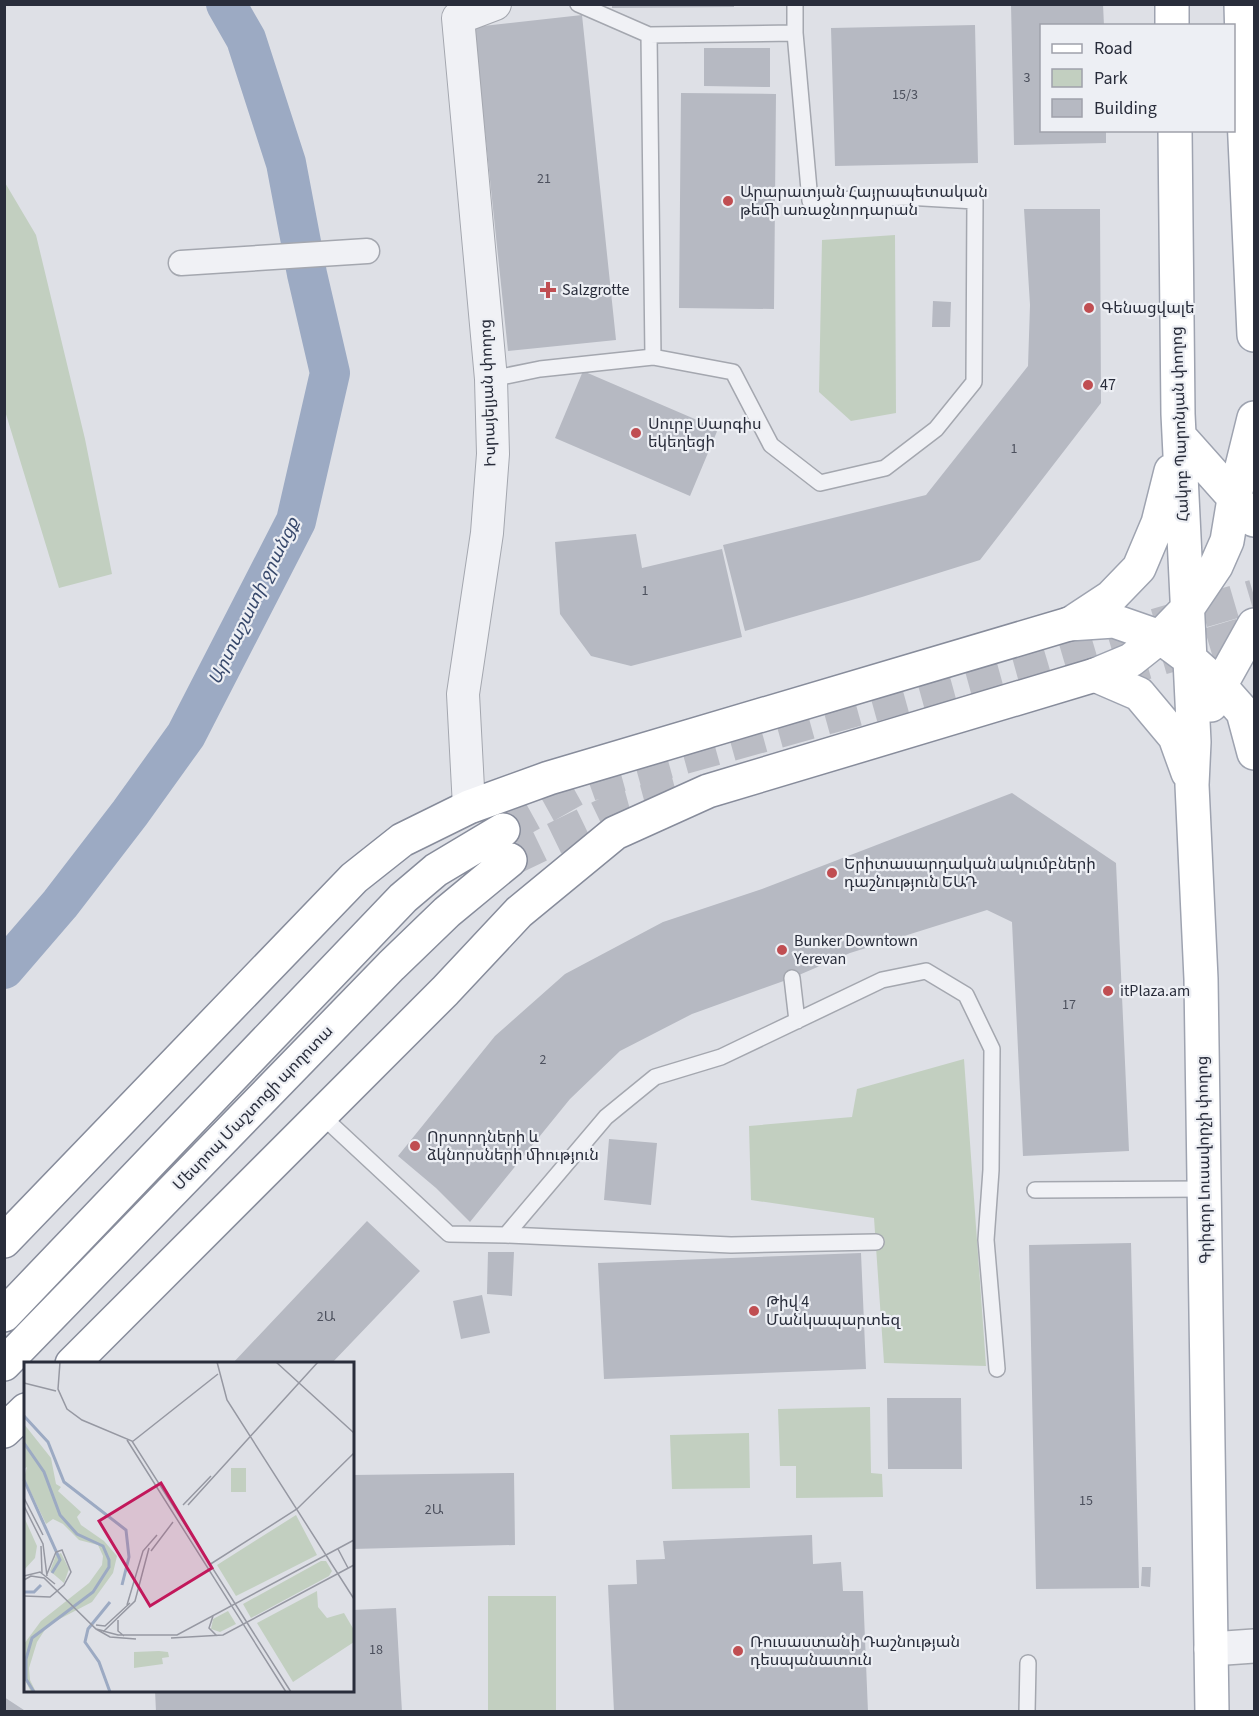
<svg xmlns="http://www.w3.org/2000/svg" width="1259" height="1716" font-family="'Source Sans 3','Noto Sans Armenian',sans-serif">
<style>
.green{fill:#c2cfc0}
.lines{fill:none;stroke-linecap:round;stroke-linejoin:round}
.canal{stroke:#9caac3;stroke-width:40}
.building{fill:#b6b9c2}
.trunk-tunnel{stroke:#babcc4;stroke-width:33;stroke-dasharray:33 16;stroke-linecap:butt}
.service-casing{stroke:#a4a7af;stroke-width:18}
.pedestrian-casing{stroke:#a4a7af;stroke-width:27}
.minor-casing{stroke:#a4a7af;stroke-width:34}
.tertiary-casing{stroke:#a4a7af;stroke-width:36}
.primary-casing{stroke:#9ea3b0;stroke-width:36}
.trunk-casing{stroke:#878c9b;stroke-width:36}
.service{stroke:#f0f1f5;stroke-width:15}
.pedestrian{stroke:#f0f1f5;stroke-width:24}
.minor{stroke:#f0f1f5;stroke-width:32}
.tertiary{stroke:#f0f1f5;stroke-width:33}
.primary{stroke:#fff;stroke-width:33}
.trunk{stroke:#fff;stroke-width:33}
.poi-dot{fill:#c04e52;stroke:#edeff4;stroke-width:2}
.labels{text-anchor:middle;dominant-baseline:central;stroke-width:4.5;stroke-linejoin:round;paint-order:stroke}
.number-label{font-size:14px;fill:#4c505d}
.poi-label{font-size:16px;fill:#292d3b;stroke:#edeff4;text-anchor:start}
.street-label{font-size:16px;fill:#292d3b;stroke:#edeff4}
.water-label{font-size:18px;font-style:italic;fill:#37486b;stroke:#edeff4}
.inset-river{fill:none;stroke:#9caac3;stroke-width:3}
.inset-road{fill:none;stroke:#9698a2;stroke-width:1.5}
.view{fill:#c2185b;fill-opacity:0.15;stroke:#c2185b;stroke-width:3}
.inset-edge{fill:none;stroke:#292d3b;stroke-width:3}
</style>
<rect width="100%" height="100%" fill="#dee0e6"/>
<path class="green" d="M4 181 36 235 85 439 112 574 59 588 5 411Z
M895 235 896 413 851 421 819 392 822 240Z
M964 1059 986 1366 884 1363 874 1218 751 1200 749 1126 852 1117 857 1089Z
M870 1407 871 1473 882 1474 883 1497 796 1498V1466H780L778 1409Z
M749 1433 750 1488 672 1489 670 1435Z
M488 1596H556V1711H488Z"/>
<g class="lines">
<path class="canal" d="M4 969 60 904 130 813 186 735 296 521 330 373 307 274 286 163 246 39 226 4"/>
</g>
<path class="building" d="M612 4H734V7L612 8Z
M1011 4H1103L1104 26H1042V130H1106V143L1014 145Z
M582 15 616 340 508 351 474 27Z
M975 25 978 163 835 166 831 28Z
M704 48H770V87L704 86Z
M681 93 776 94 774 309 679 308Z
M1024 209H1100L1101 403 980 560 862 597 745 631 723 545 926 495 1028 366 1030 305Z
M933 301 951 302 950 327H932Z
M583 371 718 429 690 496 555 438Z
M636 534 642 568 722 549 742 637 631 666 591 656 560 614 555 542Z
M1012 793 1116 863 1129 1151 1023 1156 1012 922 987 910 850 953 792 978 692 1014 620 1051 570 1099 470 1222 436 1188 398 1156 495 1036 565 974 663 922 762 889Z
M609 1139 657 1143 651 1205 604 1200Z
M367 1221 420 1271 331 1364H232Z
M1131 1243 1139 1588 1036 1589 1029 1245Z
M488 1252H514L512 1296 487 1294Z
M861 1253 866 1369 604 1379 598 1263Z
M482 1295 490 1333 461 1339 453 1301Z
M887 1398H961L962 1469H888Z
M514 1473 515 1545 352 1549V1475Z
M812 1535 813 1564 841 1562 843 1591H863L868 1712H614L608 1585 637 1584 636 1560 665 1559 663 1541Z
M1142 1567H1151L1150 1587 1141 1586Z
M396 1608 402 1712H156L155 1690H352V1610Z
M4 1697 27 1712H4Z"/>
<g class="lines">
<path class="trunk-tunnel" d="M1115 672 1254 631
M503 830 575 790 603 780 1044 658 1254 596
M510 860 616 809 689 789"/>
<g class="service-casing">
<path id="service" d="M578 4 649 35 795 33
M649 35 653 357
M491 379 540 369 653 357 733 372 771 445 820 483 885 468 936 429 974 382 975 201 906 197 810 201 795 33V4
M792 978 797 1021
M321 1115 449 1234 506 1235 606 1117 655 1077 721 1057 882 980 926 971 966 995 992 1049 991 1170 986 1240 997 1369
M1035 1190 1204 1189
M506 1235 731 1245 876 1242
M1027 1712 1028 1663"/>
</g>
<g class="pedestrian-casing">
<path id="pedestrian" d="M181 263 367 251"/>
</g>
<g class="minor-casing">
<path id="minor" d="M469 807 463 694 487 533 493 454 491 379 458 18 495 4"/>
</g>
<g class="tertiary-casing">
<path id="tertiary" d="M1211 1649 1254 1646"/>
</g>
<g class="primary-casing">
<path id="primary" d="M1172 4V26
M1241 4 1244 117 1254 335
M1175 130 1178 414 1194 742 1192 785 1201 979 1212 1712
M1180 437 1254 520
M1069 624 1114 621 1160 637 1191 660 1220 686 1243 712 1254 753
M1070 624 1111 597 1139 568 1158 523 1171 471
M1095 675 1131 660 1160 637 1187 609 1216 566 1227 541 1234 499 1254 418
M1095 675 1139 694 1175 737 1188 773
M1211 705 1220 686 1254 625"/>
</g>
<g class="trunk-casing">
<path id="trunk" d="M4 1241 354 878 402 840 469 807 549 778 1069 624
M4 1315 403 898 436 870 503 830
M4 1364 391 966 447 912 510 860
M72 1364 445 991 519 912 615 833 708 791 1095 675
M4 1431 26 1410"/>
</g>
<use href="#service" class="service"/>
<use href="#pedestrian" class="pedestrian"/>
<use href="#minor" class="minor"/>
<use href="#tertiary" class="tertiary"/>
<use href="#primary" class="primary"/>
<use href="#trunk" class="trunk"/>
</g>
<g class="poi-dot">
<circle cx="728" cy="201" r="6"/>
<path d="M545 281h6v6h6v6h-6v6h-6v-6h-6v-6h6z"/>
<circle cx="1089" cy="308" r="6"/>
<circle cx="1088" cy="385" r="6"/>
<circle cx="636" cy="433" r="6"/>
<circle cx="832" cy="873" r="6"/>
<circle cx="782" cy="950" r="6"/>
<circle cx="1108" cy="991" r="6"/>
<circle cx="415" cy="1146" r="6"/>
<circle cx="754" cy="1311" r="6"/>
<circle cx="738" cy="1651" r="6"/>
</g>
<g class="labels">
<g class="number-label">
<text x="1027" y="78">3</text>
<text x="905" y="95">15/3</text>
<text x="544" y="179">21</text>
<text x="1014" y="449">1</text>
<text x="645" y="591">1</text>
<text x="1069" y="1005">17</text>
<text x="543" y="1060">2</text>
<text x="326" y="1317">2Ա</text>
<text x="1086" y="1501">15</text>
<text x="434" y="1510">2Ա</text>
<text x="376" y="1650">18</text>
</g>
<g class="poi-label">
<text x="740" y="192">Արարատյան Հայրապետական<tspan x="740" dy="18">թեմի առաջնորդարան</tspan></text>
<text x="562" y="290">Salzgrotte</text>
<text x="1101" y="308">Գենացվալե</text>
<text x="1100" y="385">47</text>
<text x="648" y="424">Սուրբ Սարգիս<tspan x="648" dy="18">եկեղեցի</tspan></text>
<text x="844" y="864">Երիտասարդական ակումբների<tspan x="844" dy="18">դաշնություն ԵԱԴ</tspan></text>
<text x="794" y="941">Bunker Downtown<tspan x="794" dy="18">Yerevan</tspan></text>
<text x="1120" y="991">itPlaza.am</text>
<text x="427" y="1137">Որսորդների և<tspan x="427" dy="18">ձկնորսների միություն</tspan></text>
<text x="766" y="1302">Թիվ 4<tspan x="766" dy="18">Մանկապարտեզ</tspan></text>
<text x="750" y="1642">Ռուսաստանի Դաշնության<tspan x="750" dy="18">դեսպանատուն</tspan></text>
</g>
<g class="street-label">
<text transform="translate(488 393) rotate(-92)">Իսրայելյան փողոց</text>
<text transform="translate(1180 424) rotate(-92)">Հակոբ Պարոնյան փողոց</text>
<text transform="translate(253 1108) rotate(-46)">Մեսրոպ Մաշտոցի պողոտա</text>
<text transform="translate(1204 1160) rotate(-91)">Գրիգոր Լուսավորչի փողոց</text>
</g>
<g class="water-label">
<text transform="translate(254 601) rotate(-64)">Արտաշատի ջրանցք</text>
</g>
</g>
<g transform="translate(24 1362)">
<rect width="330" height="330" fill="#dee0e6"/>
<path d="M0 62 27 96 32 122 37 125 34 129 57 150 53 155 57 163 80 179 93 194 89 211 68 240 24 263 13 280 5 306 6 318 12 330H7L1 318 0 282 17 259 65 221 78 203 79 194 74 183 55 178 39 162 29 157 22 162 0 116 3 105 0 107ZM207 106H222V130H207ZM272 153 293 193 212 234 193 203ZM0 155 13 184 11 196 0 208ZM37 191 45 207 40 221 26 209 32 193ZM297 199H302L308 209 305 214 227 256 219 242ZM293 229 294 245 303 256 320 251 330 268V280L269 320 233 261ZM204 249 212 262 196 270 187 267 189 257ZM110 290 135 289 144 290 145 295 138 296 139 302 110 306Z" fill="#c2cfc0"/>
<path class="inset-river" d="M0 54 24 80 40 120 102 168 105 195 98 223M0 81 20 110 36 153 53 172 79 184 85 198V205L69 230 8 276 2 297V317L10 330M0 118 36 198 28 211M0 230H10L17 223M86 330 75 300 61 280 64 267 86 240"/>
<path class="inset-road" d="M36 0 34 27 43 47 58 58 108 79 267 330M193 0 203 38 330 237M252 0 330 71M0 21 32 29M103 78 262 330M108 80 194 12M0 136 19 173M159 143 187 114M164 143 294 0M0 144 19 182 23 214M17 184 18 211M314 187 324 206M127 189 149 160M185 203 273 147 330 91M0 214 16 210 31 222M0 218 7 214 20 216 72 267 80 269 111 239 125 186M0 234 26 235 40 223 47 210 38 188 32 190 23 212M103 243 119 189 133 173M189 254 185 266 193 274M94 258V269L100 274M72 263 81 264 106 241M72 267 86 275 112 277M79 269 94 273H153L330 178M147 276 199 273 330 203"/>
<path class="view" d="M137 121 188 206 126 244 75 159Z"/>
<rect width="330" height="330" class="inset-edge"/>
</g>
<rect width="1259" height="1716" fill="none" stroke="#292d3b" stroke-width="12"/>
<rect x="1040" y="24" width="195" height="108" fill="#edeff4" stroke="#9fa1aa" stroke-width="1.5"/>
<rect x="1052" y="44" width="30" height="9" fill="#ffffff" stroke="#9fa1aa" stroke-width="1.5"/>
<text x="1094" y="54" font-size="18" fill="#292d3b">Road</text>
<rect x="1052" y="69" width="30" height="18" fill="#c2cfc0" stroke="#9fa1aa" stroke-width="1.5"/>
<text x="1094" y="84" font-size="18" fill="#292d3b">Park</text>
<rect x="1052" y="99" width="30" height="18" fill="#b6b9c2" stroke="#9fa1aa" stroke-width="1.5"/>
<text x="1094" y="114" font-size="18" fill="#292d3b">Building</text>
</svg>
